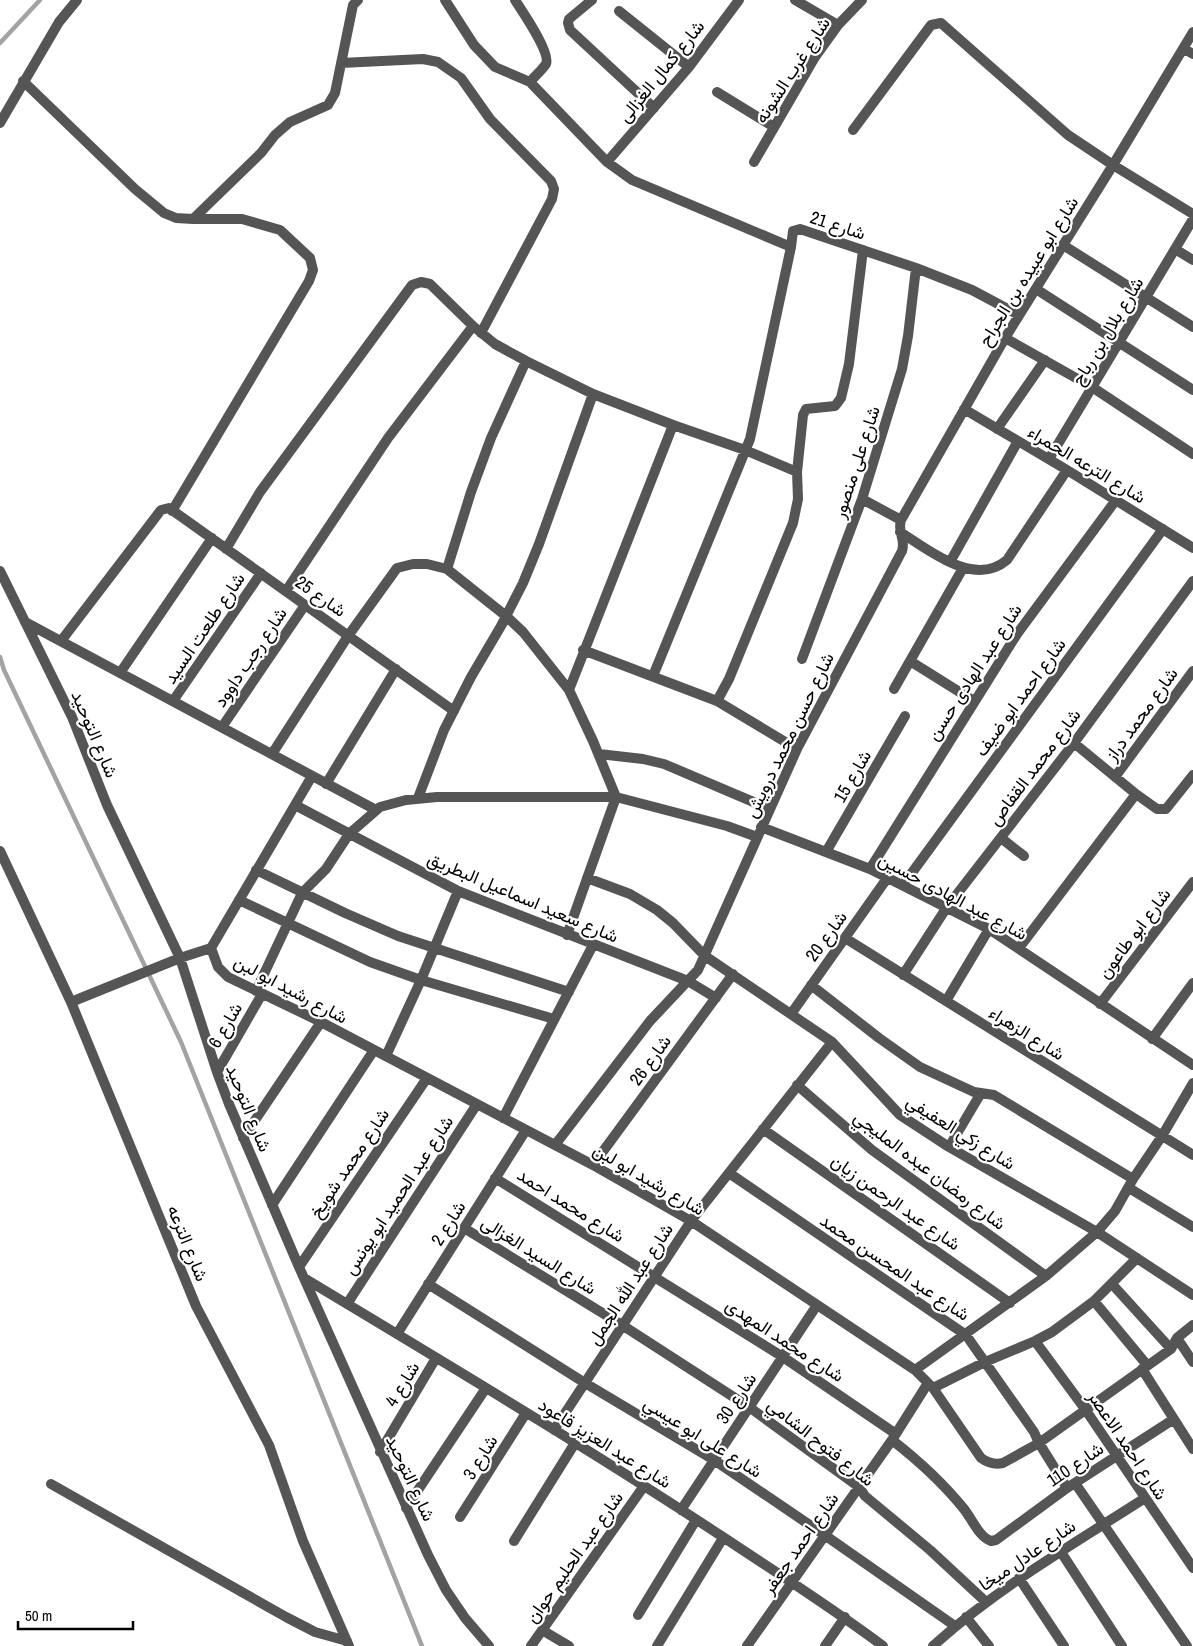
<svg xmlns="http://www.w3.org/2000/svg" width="1193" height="1646" font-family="'Archivo Narrow',Vazirmatn,sans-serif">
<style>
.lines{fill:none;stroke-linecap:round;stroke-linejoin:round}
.stream{stroke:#a3a3a3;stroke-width:4.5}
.street{stroke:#555;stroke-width:10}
.labels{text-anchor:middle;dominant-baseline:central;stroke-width:4.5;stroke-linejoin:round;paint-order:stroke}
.street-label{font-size:18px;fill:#000;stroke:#fff}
</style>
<rect width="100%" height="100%" fill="#fff"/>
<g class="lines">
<path class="stream" d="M0 43 40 0
M0 657 4 670 181 1042 422 1646"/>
<path class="street" d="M445 0 474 45 495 67 530 82 607 162 632 180 791 247 793 231 800 229 916 268 972 290 1019 315
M515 0C522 11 551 53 546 64 542 70 535 76 530 82
M592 0 569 19 568 23 570 30 654 108
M795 0 838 25
M619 11 689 67
M1184 49 1193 54
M341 63 423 59 438 62 461 78 490 119 551 181 554 189 552 199 481 333
M23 81 135 189 164 213 176 218 193 219
M717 92 774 127
M0 123 59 22 77 0
M853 130 931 25 941 23 1068 135 1113 165 1193 214
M607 162 689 67 739 0
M754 162 815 57 838 25 862 0
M1063 245 1193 327
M1175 249 1193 260
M1036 289 1193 390
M1005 338 1092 387 1193 454
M964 409 1067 470 1193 548
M997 429 1045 360
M1049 459 1193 219
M862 499 901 520
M172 511 309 281 313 270 310 258 280 230 242 219H193L261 153 275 135 290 122 328 105 335 93 353 5 358 0
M900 532C929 550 974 588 1007 560L1067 470
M226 549 260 492 412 285 421 282 430 284 473 326 495 344 526 361 593 394 673 425 745 450 797 472
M950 562 1018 441
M447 569 471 492 491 438 526 361
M0 571 72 717 107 805 180 958 217 1072 229 1104 299 1267 428 1555 446 1590 465 1618 489 1646
M286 591 388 438 473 326
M25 622 376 810
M61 641 161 510 169 508 454 711
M583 650 717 701 729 679 793 523 798 499 797 472 803 415 806 409 835 406 841 398 849 364 863 250
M802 659 862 499 902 369 908 336 916 268
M910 661 974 701
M120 673 212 538
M653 676 750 439 791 247
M894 689 963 568
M569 690 673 425
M173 701 261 573
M717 701 797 749
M222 727 305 605
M1074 743 1136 794 1157 809H1166L1193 775
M272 754 348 636 397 568 413 564H427L447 569 506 616 523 632 569 690 593 741 616 797 567 935
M599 754 643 759 664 764 770 809
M1115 777 1193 671
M326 784 396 669
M418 798 444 730 471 677 501 626 523 583 539 544 593 394
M295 805 458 891 688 981 716 998
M761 827 870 869 989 929 1193 1065
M1001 838 1024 856
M0 851 71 1002 196 1306 269 1445 303 1541 349 1646
M826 852 905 716
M870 869 1017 634 1116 500
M256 870 345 913 398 936 569 992
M587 878 630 894 657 910 673 923 705 956 832 1042 900 1115 949 1147 1097 1232 1193 1295
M903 885 1163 529
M239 900 370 962 421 980 554 1019
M845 938 1193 1155
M211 948 218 967 228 977 321 1022 593 1165 691 1221 915 1370 933 1388 981 1458C988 1463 994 1465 1003 1463L1039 1443 1171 1349 1177 1338 1193 1325
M1019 948 1136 794
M903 975 947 907 1074 743 1193 581
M811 985 879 1038 920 1067 974 1092 994 1095 1133 1179
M256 991 302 893 326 869 349 834 380 807 406 800 437 797H616L727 826 757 837
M946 1001 989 929
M71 1002 180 958 211 948 312 776
M1100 1004 1193 882
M791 1014 888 877
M1152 1039 1193 983
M386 1056 421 980 458 891
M217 1072 262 994
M797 1085 872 1150 1046 1276
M503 1118 593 945
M763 1129 1010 1303
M243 1138 321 1022
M555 1145 650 1021 698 970 797 749 902 551C906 538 897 533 901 520L1005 338 1113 165 1193 32
M949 1147 981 1093
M593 1165 733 974
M729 1173 966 1335 1034 1432 1039 1443 1067 1488
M495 1178 783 1357 896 1434
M1129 1188 1193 1227
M272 1205 374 1050
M464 1228 622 1325 749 1407 859 1487 865 1496 930 1550 986 1602
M299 1267 427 1078
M304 1278C445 1363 586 1447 723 1537 777 1573 831 1607 883 1646
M428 1284 585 1383 714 1460 826 1536 955 1626
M1112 1284 1171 1349
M1094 1301 1147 1365
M347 1304 477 1104
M397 1334 526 1130
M1177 1338 1193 1362
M1035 1341 1085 1409 1193 1568
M1142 1369 1193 1449
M915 1370 1046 1276 1097 1232 1115 1211 1133 1179 1162 1136 1193 1083
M933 1388 985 1362 1035 1341 1052 1332 1094 1301 1137 1258
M554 1430 691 1221 832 1042
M892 1440C919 1461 943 1483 964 1509 972 1519 979 1537 991 1541L996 1540 1067 1488 1174 1419
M380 1452 436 1358
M1075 1483 1187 1646
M51 1484 286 1617 315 1632 347 1641
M406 1508 486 1388
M681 1510 817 1305
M460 1517 526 1413
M514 1541 575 1443
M1061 1552 1122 1646
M1019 1578 1064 1646
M638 1615 696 1520
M966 1617 989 1646
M542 1630 569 1646
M531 1646 644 1486
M657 1646 723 1538
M747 1646 892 1440 928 1383
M825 1646 845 1617
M933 1646C997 1588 1072 1545 1145 1498"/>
</g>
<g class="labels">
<g class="street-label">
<text transform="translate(792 70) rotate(-57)">شارع غرب الشونه</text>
<text transform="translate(661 71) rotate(-51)">شارع كمال الغزالى</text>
<text transform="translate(838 225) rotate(18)">شارع 21</text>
<text transform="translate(1028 271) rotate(-58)">شارع ابو عبيده بن الجراح</text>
<text transform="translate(1107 331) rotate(-59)">شارع بلال بن رباح</text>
<text transform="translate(856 462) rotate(-72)">شارع على منصور</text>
<text transform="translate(1087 464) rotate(31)">شارع الترعه الحمراء</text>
<text transform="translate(321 596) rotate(35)">شارع 25</text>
<text transform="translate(204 628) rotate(-56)">شارع طلعت السيد</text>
<text transform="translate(250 657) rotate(-56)">شارع رجب داوود</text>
<text transform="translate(974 672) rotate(-57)">شارع عبد الهادى حسن</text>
<text transform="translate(1020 697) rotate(-54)">شارع احمد ابو ضيف</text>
<text transform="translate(1141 714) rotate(-54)">شارع محمد دراز</text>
<text transform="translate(95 734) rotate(67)">شارع التوحيد</text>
<text transform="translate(789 735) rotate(-64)">شارع حسن محمد درويش</text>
<text transform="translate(1034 767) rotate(-53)">شارع محمد القفاص</text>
<text transform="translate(852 776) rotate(-60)">شارع 15</text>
<text transform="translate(953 896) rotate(28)">شارع عبد الهادى حسين</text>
<text transform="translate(523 897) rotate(23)">شارع سعيد اسماعيل البطريق</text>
<text transform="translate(1134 933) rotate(-53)">شارع ابو طاعون</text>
<text transform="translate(826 936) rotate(-54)">شارع 20</text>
<text transform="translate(291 989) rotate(28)">شارع رشيد ابو لبن</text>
<text transform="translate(225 1025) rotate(-60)">شارع 6</text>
<text transform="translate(1027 1033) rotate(32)">شارع الزهراء</text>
<text transform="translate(650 1060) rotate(-54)">شارع 26</text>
<text transform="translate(249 1108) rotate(68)">شارع التوحيد</text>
<text transform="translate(961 1132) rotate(32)">شارع زكي العفيفي</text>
<text transform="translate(349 1163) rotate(-56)">شارع محمد شويخ</text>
<text transform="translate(930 1170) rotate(37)">شارع رمضان عبده المليجي</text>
<text transform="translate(649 1179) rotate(30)">شارع رشيد ابو لبن</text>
<text transform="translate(398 1195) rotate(-57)">شارع عبد الحميد ابو يونس</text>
<text transform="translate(896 1202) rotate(35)">شارع عبد الرحمن زيان</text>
<text transform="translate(571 1205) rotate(32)">شارع محمد احمد</text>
<text transform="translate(448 1223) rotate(-58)">شارع 2</text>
<text transform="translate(188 1243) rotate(68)">شارع الترعه</text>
<text transform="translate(539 1255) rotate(32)">شارع السيد الغزالى</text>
<text transform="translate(895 1267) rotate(34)">شارع عبد المحسن محمد</text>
<text transform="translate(630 1284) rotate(-57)">شارع عبد الله الجمل</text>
<text transform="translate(785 1340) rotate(33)">شارع محمد المهدى</text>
<text transform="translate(402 1384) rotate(-59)">شارع 4</text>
<text transform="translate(736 1398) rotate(-56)">شارع 30</text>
<text transform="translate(703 1437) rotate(32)">شارع على ابو عيسي</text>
<text transform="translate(821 1442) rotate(38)">شارع فتوح الشامي</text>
<text transform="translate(605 1443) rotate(32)">شارع عبد العزيز قاعود</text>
<text transform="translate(1128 1445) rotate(56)">شارع احمد الاعصر</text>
<text transform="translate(480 1457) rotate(-58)">شارع 3</text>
<text transform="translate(1075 1464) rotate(-34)">شارع 110</text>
<text transform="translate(411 1478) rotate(65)">شارع التوحيد</text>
<text transform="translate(800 1543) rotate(-55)">شارع احمد جعفر</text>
<text transform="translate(1027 1555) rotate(-34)">شارع عادل ميخا</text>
<text transform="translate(574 1557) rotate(-55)">شارع عبد الحليم حوان</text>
</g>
</g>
<path d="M18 1621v8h115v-8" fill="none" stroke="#000000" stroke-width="2.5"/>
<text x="25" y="1621" font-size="15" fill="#000000" stroke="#ffffff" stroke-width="4" paint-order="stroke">50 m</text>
</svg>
